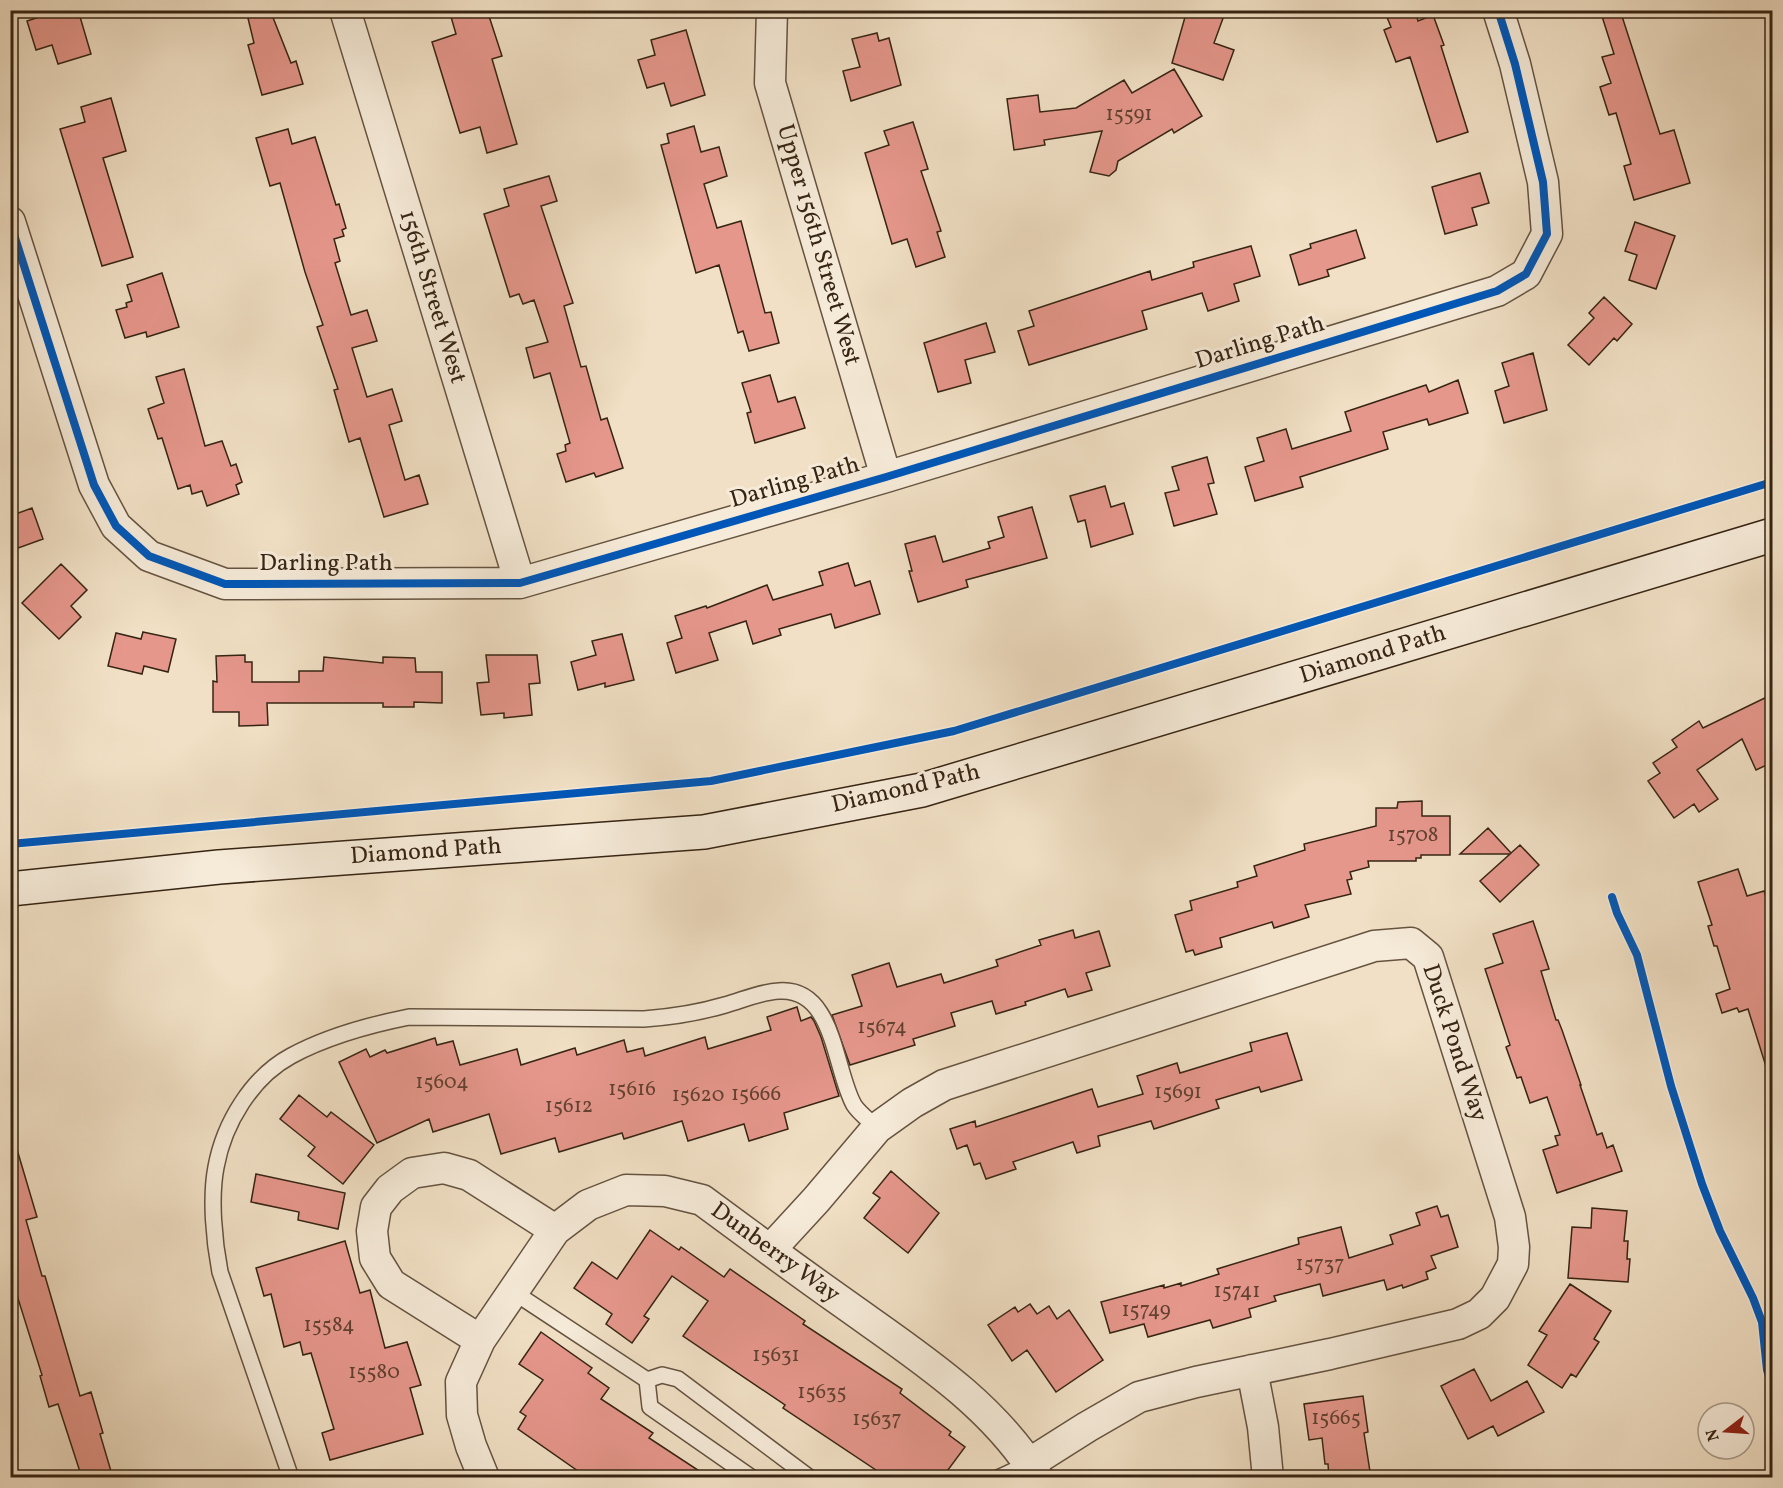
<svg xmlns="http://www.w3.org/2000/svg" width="1783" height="1488" font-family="Vollkorn,serif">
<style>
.building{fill:#e6978c;stroke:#362413;stroke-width:1.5}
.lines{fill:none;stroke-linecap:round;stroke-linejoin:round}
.lane-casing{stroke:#655340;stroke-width:18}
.street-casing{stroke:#655340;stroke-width:33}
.secondary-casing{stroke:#362413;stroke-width:36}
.lane{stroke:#f6ebd9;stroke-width:15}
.street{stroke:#f6ebd9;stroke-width:30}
.secondary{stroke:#f6ebd9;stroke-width:33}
.cycleway-casing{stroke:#f6ebd9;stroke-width:11}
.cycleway{stroke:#0057b8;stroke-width:8}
.labels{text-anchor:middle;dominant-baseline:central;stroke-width:6;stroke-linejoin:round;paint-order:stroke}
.number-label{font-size:21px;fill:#624131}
.street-label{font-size:24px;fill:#362413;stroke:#f6ebd9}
</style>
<rect width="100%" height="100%" fill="#f1e0c5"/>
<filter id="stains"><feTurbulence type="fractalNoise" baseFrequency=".00333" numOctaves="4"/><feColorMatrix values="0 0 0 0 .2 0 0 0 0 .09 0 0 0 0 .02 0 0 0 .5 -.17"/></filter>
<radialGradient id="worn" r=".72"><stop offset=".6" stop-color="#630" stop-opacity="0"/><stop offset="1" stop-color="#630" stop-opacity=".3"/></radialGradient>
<path class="building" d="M61 10H78L91 54 58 64 52 45 36 50 27 21Z
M246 10H270L291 63 296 61 303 84 262 95 248 45 254 43Z
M449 10H487L502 56 492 59 517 144 487 153 480 127 460 133 432 42 456 34Z
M1187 10H1226L1214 43 1234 50 1223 80 1172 63Z
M1384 10H1415L1418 21 1433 15 1444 45 1441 46 1468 132 1437 142 1410 57 1396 62 1384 30 1391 27Z
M1600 10H1620L1660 134 1674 130 1690 183 1634 200 1624 166 1631 164 1616 113 1609 115 1600 87 1611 83 1602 57 1614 54Z
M686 30 705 95 671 106 664 83 647 88 638 60 655 55 651 40Z
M877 33 879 41 889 38 901 85 851 101 843 71 860 67 852 39Z
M1174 69 1202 116 1174 133 1172 129 1118 161 1116 170 1109 176 1090 172 1102 131 1044 140 1045 145 1014 150 1007 99 1038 95 1040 112 1076 108 1124 80 1132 93Z
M111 98 126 151 103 158 133 257 102 266 60 129 85 122 81 107Z
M913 122 928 169 921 171 941 231 937 232 945 257 916 267 907 239 892 244 865 153 889 145 884 131Z
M694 126 701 152 719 147 727 176 704 184 717 228 741 221 765 313 771 312 779 343 749 351 743 331 738 333 719 265 696 273 661 145 669 143 667 134Z
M288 129 292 144 315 137 336 205 339 204 346 228 342 230 344 236 334 239 340 261 335 263 351 315 367 310 377 341 352 348 367 397 392 389 402 421 389 425 405 480 419 475 428 504 384 517 360 438 349 442 334 390 338 389 317 327 323 325 305 272 280 183 270 186 256 138Z
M1480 173 1489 203 1472 208 1477 225 1445 234 1432 187Z
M549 176 557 201 541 206 573 303 564 306 581 367 586 366 601 420 607 418 623 468 596 477 594 473 566 482 557 454 566 451 565 445 570 443 550 373 534 378 526 348 548 342 534 300 523 304 519 294 510 297 484 214 509 206 504 189Z
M1635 222 1675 236 1656 289 1629 280 1637 255 1625 251Z
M1356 230 1365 258 1327 270 1329 276 1299 285 1290 255 1311 248 1310 244Z
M1251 246 1260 276 1234 284 1239 301 1208 311 1202 293 1142 311 1147 329 1029 365 1018 331 1034 326 1029 311 1150 271 1152 280 1194 267 1193 262Z
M162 273 179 327 147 337 146 332 125 338 116 310 127 307 126 303 132 301 127 285Z
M1604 297 1632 324 1617 341 1614 338 1589 365 1568 345 1594 318 1589 313Z
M986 323 995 352 965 360 971 383 938 392 924 343Z
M1533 353 1547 410 1504 423 1495 391 1509 386 1502 363Z
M184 369 205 446 222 441 231 466 236 464 242 482 236 485 239 494 207 506 202 491 192 494 190 485 178 489 162 438 158 439 148 409 164 403 156 377Z
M770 375 778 402 795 397 805 428 755 443 747 413 751 412 742 383Z
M1458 380 1468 413 1429 425 1427 419 1383 432 1388 449 1300 477 1303 487 1255 501 1245 467 1264 461 1257 438 1286 429 1292 449 1351 431 1345 412 1426 385 1429 392Z
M1207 457 1214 483 1208 484 1217 514 1174 526 1165 493 1179 490 1172 467Z
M1105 486 1111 507 1124 503 1133 534 1091 547 1085 520 1078 522 1070 496Z
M1032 507 1047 558 966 580 968 587 918 602 909 571H912L905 544 935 536 943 562 990 548 988 542 1004 537 998 517Z
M32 508 43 539 10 551V516Z
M848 563 855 586 870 581 880 614 835 628 831 614 779 629 781 635 753 644 746 621 709 633 718 660 676 673 667 643 682 638 675 616 706 606 707 608 767 585 773 600 823 585 819 572Z
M61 564 87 590 71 606 81 617 59 639 22 603Z
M143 632 176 639 168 672 144 666 142 674 108 666 116 633 141 639Z
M622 634 634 680 605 687V683L578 690 571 662 596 655 592 641Z
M245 655V662H252V682H299V671H323L324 657 383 663V657L415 658 416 672H442V703L414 702V707H383V703H267L268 725 239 726V712H213V681L217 682 216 656Z
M486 655H537L540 683 529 684 532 715 504 718V713L481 715 477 683 489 682Z
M1773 694V762L1756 770 1742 739 1697 770 1718 799 1699 812 1694 804 1674 818 1648 781 1660 773 1653 763 1677 747 1672 740 1699 721 1703 728Z
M1422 801V816H1450V855H1421V858H1416V861H1368L1369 867 1350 872 1352 879 1347 880 1351 894 1305 905 1309 917 1274 928 1272 922 1220 938 1222 947 1195 955 1193 950 1186 952 1175 915 1192 910 1190 901 1238 887 1237 882 1257 876 1254 866 1305 850 1304 844 1376 826V808H1397L1398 802Z
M1488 828 1511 853 1520 845 1539 865 1500 902 1480 881 1510 854H1460Z
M1738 869 1747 896 1764 891 1773 916V1072L1768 1073 1748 1009 1739 1012 1737 1008 1722 1013 1716 994 1730 989 1717 946H1714L1708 926 1712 925 1698 882Z
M1533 921 1549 969 1541 971 1556 1020H1558L1562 1030 1581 1085H1580L1597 1135 1602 1133 1607 1148 1613 1145 1622 1171 1557 1193 1543 1150 1558 1145 1555 1136 1560 1135 1547 1097 1530 1103 1521 1077 1517 1078 1506 1047 1510 1045 1485 969 1503 963 1493 934Z
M1073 930 1075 938 1099 931 1110 966 1086 973 1092 990 1068 997 1065 989 1025 1002 1026 1005 996 1014 992 1001 951 1013 955 1026 913 1039 915 1045 850 1065 832 1015 862 1006 852 975 889 963 897 987 941 974 944 983 998 966 996 960 1041 945 1039 940Z
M797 1007 801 1021 811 1017 814 1021 821 1037 839 1096 784 1113 788 1129 749 1141 744 1124 688 1141 682 1121 624 1139 622 1133 559 1152 555 1138 501 1154 489 1114 433 1132 429 1119 377 1143 339 1062 366 1049 370 1057 385 1050 387 1053 435 1038 437 1045 453 1041 460 1065 517 1049 521 1065 575 1048 577 1055 624 1040 627 1052 643 1048 645 1056 705 1037 708 1049 771 1030 767 1017Z
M1287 1033 1302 1080 1261 1092 1259 1087 1216 1100 1219 1108 1154 1129 1151 1121 1098 1136 1100 1146 1077 1153 1073 1142 1013 1162 1016 1169 986 1179 980 1163 974 1165 967 1145 957 1149 950 1129 975 1121 976 1127 1092 1089 1098 1107 1143 1094 1137 1076 1177 1063 1180 1073 1252 1051 1250 1043Z
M299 1095 327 1117 331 1112 374 1145 343 1184 308 1156 315 1147 280 1119Z
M16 1146 37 1217 26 1220 42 1276H45L80 1396 91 1392 103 1433 100 1434 113 1478H82L58 1404 49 1407 40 1376 42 1375 10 1273V1147Z
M891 1171 939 1213 908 1253 864 1218 880 1198 873 1193Z
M256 1174 345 1193 338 1229 298 1220 299 1212 251 1202Z
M1437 1206 1441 1217 1448 1215 1458 1247 1431 1256 1436 1268 1426 1272 1428 1279 1403 1288 1402 1285 1387 1290 1384 1280 1323 1296 1320 1284 1274 1296 1276 1301 1249 1309 1251 1317 1213 1328 1210 1320 1148 1337 1144 1324 1110 1333 1101 1302 1164 1285V1288L1181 1283V1286L1219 1274 1217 1269 1299 1244 1298 1238 1341 1227 1349 1258 1393 1244 1390 1235 1420 1225 1416 1213Z
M1592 1208 1627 1211 1624 1241H1628L1627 1259H1630L1628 1282 1568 1278 1572 1227 1591 1228Z
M650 1230 679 1250 681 1247 724 1277 730 1269 805 1321 803 1324 902 1389 900 1393 951 1432 949 1435 965 1447 942 1478H888L783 1408 785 1405 683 1336 708 1301 672 1276 644 1316 649 1319 632 1343 606 1324 612 1314 574 1288 592 1262 617 1279Z
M345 1241 360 1293 370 1290 385 1348 407 1342 421 1385 410 1388 423 1434 330 1460 322 1433 334 1429 311 1353 303 1355 300 1342 284 1347 271 1294 264 1296 256 1268Z
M1570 1284 1611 1311 1594 1339 1599 1342 1576 1377 1571 1374 1562 1388 1528 1365 1547 1335 1539 1331Z
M1030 1304 1037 1314 1049 1306 1057 1319 1069 1310 1103 1360 1056 1392 1027 1350 1012 1361 988 1325 1015 1307 1018 1312Z
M541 1332 592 1368 588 1373 609 1388 601 1399 653 1433 649 1438 710 1478H588L518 1429 526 1416 520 1412 543 1380 519 1364Z
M1474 1369 1491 1401 1527 1381 1544 1412 1498 1436 1493 1426 1468 1439 1441 1386Z
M1363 1396 1368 1432 1364 1433 1371 1478H1329L1328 1464H1325L1322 1438 1309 1440 1304 1404Z"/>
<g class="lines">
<g class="lane-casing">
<path id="lane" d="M512 1291 647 1380
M647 1380 662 1375 678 1379 810 1478
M647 1380 650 1407 752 1478
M291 1478 220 1272C214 1241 210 1198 216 1167 224 1123 252 1077 291 1056 328 1036 369 1025 409 1017L644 1019C672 1017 698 1013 725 1005 743 1000 760 992 779 991 835 987 834 1070 854 1105 859 1113 870 1121 877 1128
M998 1478 1030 1463"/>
</g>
<g class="street-casing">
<path id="street" d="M345 10 520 583
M772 10 770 83 886 477
M10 222 94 485 116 526 149 556 225 584 520 583 886 477 1497 291 1526 274 1547 234 1543 182 1515 64 1498 10
M770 1250 816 1200 877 1128 912 1103 944 1085 1374 946 1411 943 1428 957 1510 1217 1514 1247 1513 1264 1495 1298 1479 1314 1458 1324 1330 1354 1196 1382 1139 1397 1087 1427 1030 1463
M480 1340 391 1284 375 1258 372 1231 376 1207 390 1189 412 1173 444 1168 469 1175 555 1230
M1252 1370 1263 1427 1268 1478
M484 1478 471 1446 462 1415 461 1382 480 1340 555 1230 588 1205 626 1190 665 1191 702 1200C748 1234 795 1269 842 1302 913 1353 992 1402 1038 1478"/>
</g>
<g class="secondary-casing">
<path id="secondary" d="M10 889 219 867 704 832 922 790 1772 535"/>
</g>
<use href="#lane" class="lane"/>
<use href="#street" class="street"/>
<use href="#secondary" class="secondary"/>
<g class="cycleway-casing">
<path id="cycleway" d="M10 222 94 485 116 526 149 556 225 584 520 583 886 477 1497 291 1526 274 1547 234 1543 182 1515 64 1498 10
M10 844 711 781 954 731 1772 482
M1612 897 1617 913 1637 955 1671 1086 1702 1184 1720 1231 1753 1298 1762 1322 1767 1370 1772 1388"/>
</g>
<use href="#cycleway" class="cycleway"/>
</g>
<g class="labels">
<g class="number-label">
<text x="1129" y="114">15591</text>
<text x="1413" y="835">15708</text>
<text x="882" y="1027">15674</text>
<text x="442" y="1082">15604</text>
<text x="632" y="1089">15616</text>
<text x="1178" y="1092">15691</text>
<text x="756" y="1094">15666</text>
<text x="698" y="1095">15620</text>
<text x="569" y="1106">15612</text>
<text x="1320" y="1264">15737</text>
<text x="1237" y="1291">15741</text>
<text x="1146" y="1310">15749</text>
<text x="329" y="1325">15584</text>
<text x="776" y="1355">15631</text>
<text x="374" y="1372">15580</text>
<text x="822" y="1392">15635</text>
<text x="1336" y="1418">15665</text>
<text x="877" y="1419">15637</text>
</g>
<g class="street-label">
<text transform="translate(818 245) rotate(74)">Upper 156th Street West</text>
<text transform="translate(432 297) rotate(73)">156th Street West</text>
<text transform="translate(1260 343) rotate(-17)">Darling Path</text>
<text transform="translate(795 483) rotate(-16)">Darling Path</text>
<text x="326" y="564">Darling Path</text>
<text transform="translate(1373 655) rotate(-17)">Diamond Path</text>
<text transform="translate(906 789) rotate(-13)">Diamond Path</text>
<text transform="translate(426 852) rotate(-4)">Diamond Path</text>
<text transform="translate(1454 1043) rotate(72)">Duck Pond Way</text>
<text transform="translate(775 1253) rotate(36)">Dunberry Way</text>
</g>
</g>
<rect width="1783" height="1488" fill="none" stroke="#f1e0c5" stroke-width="36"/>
<rect x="12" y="12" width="1759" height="1464" fill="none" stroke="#362413" stroke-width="3"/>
<rect x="18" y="18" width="1747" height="1452" fill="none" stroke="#362413" stroke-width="1.5"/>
<g transform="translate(1726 1431) rotate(253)"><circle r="28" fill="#f6ebd9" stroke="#a99b8a" stroke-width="1.5"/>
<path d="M0-4.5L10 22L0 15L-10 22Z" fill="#8f2418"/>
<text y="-9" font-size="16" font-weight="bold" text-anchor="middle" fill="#362413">N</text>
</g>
<rect width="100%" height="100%" filter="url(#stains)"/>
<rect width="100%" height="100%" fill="url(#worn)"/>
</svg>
